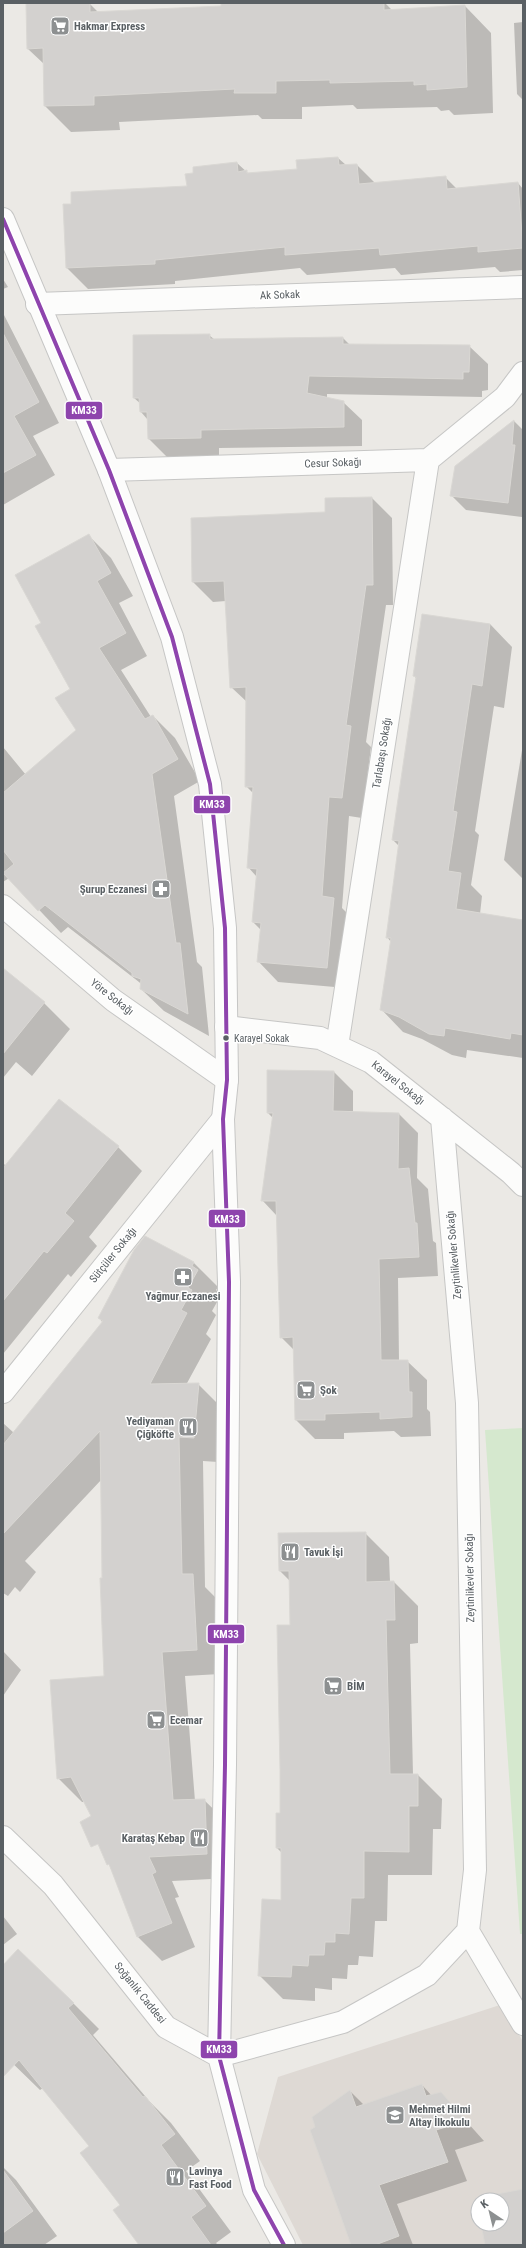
<svg xmlns="http://www.w3.org/2000/svg" width="526" height="2248" font-family="'Roboto Condensed',sans-serif">
<style>
.education{fill:#ded9d4;fill-rule:evenodd}
.green{fill:#d5e8ce}
.shadow{fill:#0003}
.building{fill:#d3d1cf;stroke:#dad8d4}
.lines{fill:none;stroke-linecap:round;stroke-linejoin:round}
.minor-casing{stroke:#c6c6c5;stroke-width:24}
.tertiary-casing{stroke:#c6c6c5;stroke-width:24}
.minor{stroke:#fcfcfb;stroke-width:22}
.tertiary{stroke:#fcfcfb;stroke-width:22}
.bus-1-casing{stroke:#fff;stroke-width:7}
.bus-1{stroke:#8e44ad;stroke-width:4}
.bus-dot{fill:#5a6064;stroke:#fff;stroke-width:1.5}
.labels{text-anchor:middle;dominant-baseline:central;stroke-width:3;stroke-linejoin:round;paint-order:stroke}
.bus-label{font-size:10px;fill:#5a6064;stroke:#fff;text-anchor:start}
.poi-label{font-size:11px;font-weight:bold;fill:#5a6064;stroke:#fff;text-anchor:start}
.street-label{font-size:11px;fill:#5a6064;stroke:#fff}
.line-badge{stroke:#fff;stroke-width:1.5}
.badge-label{font-size:11px;text-anchor:middle;font-weight:bold;fill:#fff}
</style>
<rect width="100%" height="100%" fill="#ebe9e5"/>
<path class="education" d="M503 2004 523 2042V2245H303L257 2154 278 2077ZM478 2200H502V2224H478Z"/>
<path class="green" d="M523 1428V1934H520L485 1430Z"/>
<path class="shadow" d="M27 3H89L99 13 222 7 253 3H385L392 10 465 6 491 33 493 113 454 115 449 110 441 111 437 107 357 109 353 105 302 107V119H262L258 115 119 122 120 130 71 132 45 106 44 64 28 49Z
M523 22V100L517 94 514 23Z
M338 158 346 165H357L376 184 445 177 457 189 518 183 523 189V270L500 272 495 267 401 275 395 268 307 275 300 268 175 281V284L88 289 67 268 188 187 237 163 249 174 298 170Z
M3 279 8 287 3 289Z
M3 313 59 423 33 436 55 475 3 505Z
M209 335 215 340 343 338 350 345 469 346 488 364V390L482 391V397L327 394V398L343 402 362 420V446L219 448V456L167 457 149 439 148 420 141 412V404L134 398Z
M514 421 523 430 522 517 466 510 451 495 456 467Z
M372 498 392 518 393 605H386L366 742 371 747 362 818 349 816 342 908 353 919 346 988 278 982 258 961 261 930 253 922 257 877 248 867 253 793 246 786 247 702 231 687 226 601 213 602 193 582 326 513Z
M89 536 111 558 133 596 119 603 147 656 121 670 151 717 153 716 175 738 200 781 174 796 197 962 202 967 209 1036 164 1011 141 989V984L139 982 68 927 61 933 9 878 3 882V747L26 775 77 730 71 690 43 623Z
M423 615 490 624 512 647 504 708 494 706 475 831 479 835 471 885 482 896 480 914 523 920V1058L467 1050 466 1058 452 1055 422 1039 403 1032 381 1009 391 942 387 937 399 846 393 840 417 679 414 676Z
M523 744V879L504 860Z
M3 969 44 1003 70 1029 32 1076 16 1062 3 1078Z
M334 1072 353 1091V1113L399 1114 418 1133 417 1178 428 1189 433 1241 436 1243 438 1276 398 1278 399 1361H407L427 1380V1409L430 1412 431 1436 401 1437 394 1431 344 1433V1439H315L296 1420 294 1350 281 1337 277 1216 262 1200 273 1118 268 1113Z
M118 1147 142 1171 89 1237 97 1246 71 1277 68 1274 3 1354V1163L6 1166Z
M193 1262 218 1287 216 1290 221 1295 212 1311 216 1315 206 1334 211 1339 186 1385 198 1384 223 1409 218 1462 203 1461 205 1587 217 1599 220 1674 185 1676 195 1801 204 1800 229 1824 231 1878 172 1881 179 1897 175 1898 195 1947 162 1961 138 1937 107 1859 119 1846 85 1802H82L58 1778 122 1690 103 1579 102 1479 25 1561 36 1572 20 1592 15 1587 8 1596 3 1593V1423L14 1433 103 1323 99 1318Z
M365 1533 389 1557 390 1582H394L418 1606V1643L410 1644 413 1775H418L442 1799 441 1829H433L432 1875H388L387 1921H375L373 1957 359 1956 358 1965H348L347 1979 332 1978V1990L315 1988V2001L283 1999 259 1975 282 1901V1853L277 1848 281 1814 291 1626 290 1581 280 1571Z
M3 1651 21 1670 3 1696Z
M3 1916 17 1934 3 1945Z
M3 1967 73 2003 99 2029 93 2035 151 2103 171 2123 200 2161 186 2171 231 2232 216 2243 218 2245H140L90 2146 43 2088 40 2090 3 2054Z
M422 2085 432 2096 441 2093 484 2141 455 2150 467 2181 397 2204 413 2245H352L316 2128 350 2091 364 2105Z
M3 2167 16 2180 57 2236 44 2245H3Z"/>
<path class="building" d="M26 3H90V12L221 6V3H384V10L465 5 467 87 427 90V84L414 85V81L330 83V80L276 81V93H234L235 89 94 96V105L44 106 43 48 27 49Z
M338 157 339 165 357 164 359 184 446 176 447 189 518 182 523 248 478 252V246L380 255 379 248 285 255V247L155 260V264L66 268 63 204H71V192L187 186 185 174 193 173V167L237 162 238 172 247 170V173L297 169 296 160Z
M3 333 39 402 14 416 36 455 3 473Z
M210 334V339L343 337V344L470 345 469 372H463V379L309 376 307 393 344 401V427L201 430V438L148 439 147 412H140L139 398H133V335Z
M514 420 512 445H515L508 503 450 496 455 466Z
M372 497 373 585H366L346 725 351 726 342 798 329 797 322 896 334 898 327 968 257 962 261 923 252 922 257 869 247 868 253 787H245L246 687 230 688 224 581 192 582 191 518 325 512V498Z
M89 534 111 573 97 581 126 633 99 648 145 719 153 715 178 759 152 774 176 943H180L188 1014 140 989 141 979 132 976V973L45 905 38 911 3 873 14 864 3 850V793L76 730 55 698 70 689 35 626 41 623 15 575Z
M422 614 490 624 482 686 472 684 453 811 457 812 448 871 461 873 456 909 523 920V1035L511 1033 510 1039 445 1028 444 1036 429 1034 399 1017 380 1010 391 938H386L399 841 392 840 416 677 413 676Z
M3 968 45 1002 3 1054Z
M267 1070 334 1071 333 1111 399 1113 398 1169 409 1168 415 1223H417L419 1257 379 1259 381 1360H408L409 1392H412V1417L380 1419V1412L325 1414V1420H295L293 1337 280 1338 276 1201H261L273 1113H267Z
M59 1099 119 1146 65 1213 74 1221 47 1253 44 1251 3 1301V1168Z
M145 1236 194 1262 192 1266 198 1270 188 1288 192 1290 181 1310 187 1313 150 1384 199 1383 194 1438 179 1437 182 1574H193L197 1650 162 1652 173 1800 205 1799 207 1854 149 1857 156 1872 152 1874 172 1923 137 1937 109 1864 107 1865 98 1844 91 1847 80 1822 91 1816 71 1777 57 1779 50 1680 104 1676 100 1578H102L100 1431 3 1534V1445L103 1321 98 1318 134 1250Z
M366 1532V1582L394 1581 395 1620H386L390 1774H418V1806H409V1852L364 1851V1898H351L349 1934 335 1933V1942H325L324 1955H309L308 1966 292 1965 291 1977 258 1976 262 1899 281 1900V1848H276V1813H280V1769L277 1625H290L289 1571H279L278 1533Z
M18 1949 74 2003 68 2008 143 2097 145 2096 175 2134 161 2145 206 2206 191 2217 211 2245H139L113 2210 120 2205 80 2153 89 2146 19 2060 3 2077V1965Z
M422 2084 426 2096 441 2092 466 2121 436 2130 448 2162 379 2185 399 2236 375 2245H351L310 2130 315 2127 312 2117 350 2090 356 2107Z
M3 2170 33 2211 3 2233Z
M523 2189V2245H485L481 2224H502V2200H478V2207L476 2198Z"/>
<g class="lines">
<g class="minor-casing">
<path id="minor" d="M37 304 523 287
M109 470 428 460 505 397 523 373
M3 906 113 1000 227 1080
M226 1027 320 1038 371 1062 511 1173 523 1185
M337 1046 428 460
M442 1118 467 1403 475 1870 468 1931 523 2024
M3 1392 223 1119
M219 2056 343 2022 427 1975 468 1931"/>
</g>
<g class="tertiary-casing">
<path id="tertiary" d="M3 219 109 470 172 637 210 784 225 928 227 1080 223 1119 229 1282 225 1765 219 2056 254 2190 284 2245
M3 1837 53 1885 166 2027 219 2056"/>
</g>
<use href="#minor" class="minor"/>
<use href="#tertiary" class="tertiary"/>
<g class="bus-1-casing">
<path id="bus-1" d="M3 219 109 470 172 637 210 784 225 928 227 1080 223 1119 229 1282 225 1765 219 2056 254 2190 284 2245"/>
</g>
<use href="#bus-1" class="bus-1"/>
</g>
<defs>
<g id="supermarket-square" transform="scale(1)"><rect x="-9" y="-9" width="18" height="18" rx="4" fill="#8d9091" stroke="#fff"/><path d="M-6-5.5h2.5l.6 2H6L4.5 2H-2.5L-4.4-4H-6ZM-1.5 3.2a1.3 1.3 0 1 0 .1 0ZM3 3.2a1.3 1.3 0 1 0 .1 0Z" fill="#fff"/></g>
<g id="pharmacy-square" transform="scale(1)"><rect x="-9" y="-9" width="18" height="18" rx="4" fill="#8d9091" stroke="#fff"/><path d="M-2-6h4v4h4v4h-4v4h-4v-4h-4v-4h4Z" fill="#fff"/></g>
<g id="restaurant-square" transform="scale(1)"><rect x="-9" y="-9" width="18" height="18" rx="4" fill="#8d9091" stroke="#fff"/><path d="M-5-6h1v4h1v-4h1v4h1v-4h1v5L-1.5 .5V6h-2V.5L-5-1ZM5-6V6H3V1.5H1.5Q1.5-4 5-6Z" fill="#fff"/></g>
<g id="school-square" transform="scale(1)"><rect x="-9" y="-9" width="18" height="18" rx="4" fill="#8d9091" stroke="#fff"/><path d="M0-5L7-2L0 1L-7-2ZM-4 1L0 2.5L4 1V4Q0 6-4 4Z" fill="#fff"/></g>
</defs>
<g fill-rule="evenodd">
<use href="#supermarket-square" x="60" y="26"/>
<use href="#pharmacy-square" x="161" y="889"/>
<use href="#pharmacy-square" x="183" y="1277"/>
<use href="#supermarket-square" x="306" y="1390"/>
<use href="#restaurant-square" x="188" y="1427"/>
<use href="#restaurant-square" x="290" y="1552"/>
<use href="#supermarket-square" x="333" y="1686"/>
<use href="#supermarket-square" x="156" y="1720"/>
<use href="#restaurant-square" x="199" y="1838"/>
<use href="#school-square" x="395" y="2115"/>
<use href="#restaurant-square" x="175" y="2177"/>
</g>
<circle class="bus-dot" cx="226" cy="1038" r="3.5"/>
<g class="labels">
<g class="bus-label">
<text x="234" y="1038">Karayel Sokak</text>
</g>
<g class="poi-label">
<text x="74" y="26">Hakmar Express</text>
<text x="147" y="889" text-anchor="end">Şurup Eczanesi</text>
<text x="183" y="1296" text-anchor="middle">Yağmur Eczanesi</text>
<text x="320" y="1390">Şok</text>
<text x="174" y="1421" text-anchor="end">Yediyaman<tspan x="174" dy="13">Çiğköfte</tspan></text>
<text x="304" y="1552">Tavuk İşi</text>
<text x="347" y="1686">BİM</text>
<text x="170" y="1720">Ecemar</text>
<text x="185" y="1838" text-anchor="end">Karataş Kebap</text>
<text x="409" y="2109">Mehmet Hilmi<tspan x="409" dy="13">Altay İlkokulu</tspan></text>
<text x="189" y="2171">Lavinya<tspan x="189" dy="13">Fast Food</tspan></text>
</g>
<g class="street-label">
<text transform="translate(280 295) rotate(-2)">Ak Sokak</text>
<text transform="translate(333 463) rotate(-2)">Cesur Sokağı</text>
<text transform="translate(382 753) rotate(-81)">Tarlabaşı Sokağı</text>
<text transform="translate(112 997) rotate(38)">Yöre Sokağı</text>
<text transform="translate(398 1083) rotate(38)">Karayel Sokağı</text>
<text transform="translate(113 1255) rotate(-51)">Sütçüler Sokağı</text>
<text transform="translate(454 1255) rotate(-95)">Zeytinlikevler Sokağı</text>
<text transform="translate(470 1578) rotate(-91)">Zeytinlikevler Sokağı</text>
<text transform="translate(140 1993) rotate(51)">Soğanlık Caddesi</text>
</g>
</g>
<g class="line-badge">
<rect x="65" y="401" width="38" height="19" rx="4" fill="#8e44ad"/>
<rect x="193" y="795" width="38" height="19" rx="4" fill="#8e44ad"/>
<rect x="208" y="1209" width="38" height="19" rx="4" fill="#8e44ad"/>
<rect x="207" y="1624" width="38" height="20" rx="4" fill="#8e44ad"/>
<rect x="200" y="2040" width="38" height="19" rx="4" fill="#8e44ad"/>
</g>
<g class="badge-label">
<text x="84" y="414">KM33</text>
<text x="212" y="808">KM33</text>
<text x="227" y="1223">KM33</text>
<text x="226" y="1638">KM33</text>
<text x="219" y="2053">KM33</text>
</g>
<rect width="526" height="2248" fill="none" stroke="#5a6064" stroke-width="8"/>
<g transform="translate(490 2212) rotate(325)"><circle r="19" fill="#ffffff" stroke="#bdbfc1"/>
<path d="M0-3L7 15L0 10L-7 15Z" fill="#8d9091"/>
<text y="-6" font-size="11" font-weight="bold" text-anchor="middle" fill="#5a6064">K</text>
</g>
</svg>
